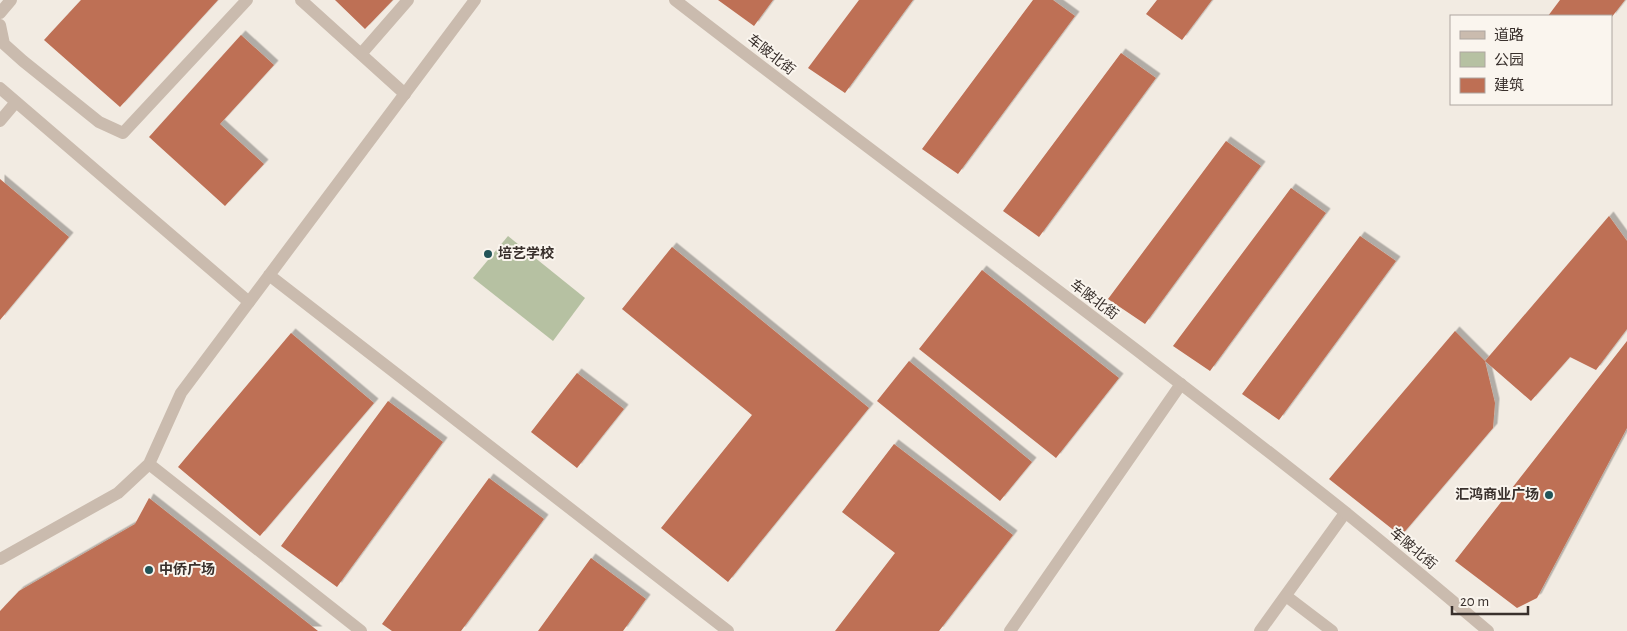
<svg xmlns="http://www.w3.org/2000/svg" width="1627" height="631" font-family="'Alegreya Sans','Noto Sans SC',sans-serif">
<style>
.green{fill:#b6c1a2}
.building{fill:#be6f54;filter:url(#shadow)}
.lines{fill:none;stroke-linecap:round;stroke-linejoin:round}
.service{stroke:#cabbae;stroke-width:12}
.minor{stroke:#cabbae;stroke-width:12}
.tertiary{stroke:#cabbae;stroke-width:12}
.poi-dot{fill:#235458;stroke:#faf5ee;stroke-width:2}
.labels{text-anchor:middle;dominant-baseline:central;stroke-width:4;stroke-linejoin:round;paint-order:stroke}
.street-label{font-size:14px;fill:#39302c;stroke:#faf5ee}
.poi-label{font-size:14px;font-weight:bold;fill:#39302c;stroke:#faf5ee;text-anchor:start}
</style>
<defs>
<filter id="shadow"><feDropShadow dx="4.5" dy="-4.5" stdDeviation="0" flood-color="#0004"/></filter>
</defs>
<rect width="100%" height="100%" fill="#f2ebe2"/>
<path class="green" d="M508 236 585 298 553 341 473 278Z"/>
<path class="building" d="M81 0H218L120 107 44 40Z
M335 0H393L365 29Z
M718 0H773L754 26Z
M859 0H913L845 93 808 68Z
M1033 0H1053L1075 16 958 174 922 149Z
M1157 0H1212L1182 40 1146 14Z
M1560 0H1625L1611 18V16H1548Z
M241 35 274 65 220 124 264 164 225 206 149 137Z
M1121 53 1156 78 1039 237 1003 211Z
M1226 141 1261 166 1145 324 1108 299Z
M0 179 69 237 0 320Z
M1291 188 1326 213 1210 371 1173 346Z
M1609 216 1627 241V329L1596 370 1570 357 1531 401 1485 361Z
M1360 236 1396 261 1279 420 1242 394Z
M672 247 869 408 728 582 661 528 752 415 622 309Z
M982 270 1119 378 1056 458 919 349Z
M1455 331 1485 361 1495 403 1493 428 1401 536 1329 479Z
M291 333 374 403 260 536 178 467Z
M1627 341V428L1537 598 1517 608 1455 561Z
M909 361 1032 462 1000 501 877 401Z
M577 373 624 409 577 468 531 432Z
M388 401 443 442 337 587 281 546Z
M894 444 1013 535 939 631H835L895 553 842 512Z
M489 478 544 519 461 631H392L382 624Z
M149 498 318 631H0V611L19 591 135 524Z
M591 558 646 599 623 631H538Z"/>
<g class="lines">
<path class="service" d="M301 0 405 94
M0 13 11 0
M0 25 4 44 23 61 99 122 123 133 247 0
M361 54 408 0
M0 88 249 302
M0 121 16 102
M1286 596 1332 631
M1260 631 1345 513"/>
<path class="minor" d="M269 275 728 631
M149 464 361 631
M0 559 118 493 149 464 181 393 475 0
M1010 631 1181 384"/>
<path class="tertiary" d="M675 0C897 172 1125 337 1345 512 1393 551 1441 591 1488 631"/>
</g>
<g class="poi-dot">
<circle cx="488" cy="254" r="5"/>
<circle cx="1549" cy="495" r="5"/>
<circle cx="149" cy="570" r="5"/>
</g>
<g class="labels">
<g class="street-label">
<text transform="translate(771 55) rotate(38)">车陂北街</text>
<text transform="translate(1094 300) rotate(37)">车陂北街</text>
<text transform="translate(1413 549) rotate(40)">车陂北街</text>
</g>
<g class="poi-label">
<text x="498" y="254">培艺学校</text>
<text x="1539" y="495" text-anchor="end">汇鸿商业广场</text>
<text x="159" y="570">中侨广场</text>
</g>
</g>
<rect x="1450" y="15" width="162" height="90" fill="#faf5ee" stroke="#ada6a0"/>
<rect x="1460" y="31" width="25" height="8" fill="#cabbae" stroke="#ada6a0"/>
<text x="1494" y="40" font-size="15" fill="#39302c">道路</text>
<rect x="1460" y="52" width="25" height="15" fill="#b6c1a2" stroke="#ada6a0"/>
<text x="1494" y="65" font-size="15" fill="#39302c">公园</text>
<rect x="1460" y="78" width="25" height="15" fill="#be6f54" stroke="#ada6a0"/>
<text x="1494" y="90" font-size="15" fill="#39302c">建筑</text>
<path d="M1452 606v8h76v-8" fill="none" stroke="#39302c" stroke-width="2.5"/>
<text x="1460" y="606" font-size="15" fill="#39302c" stroke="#faf5ee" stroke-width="4" paint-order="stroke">20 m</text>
</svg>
